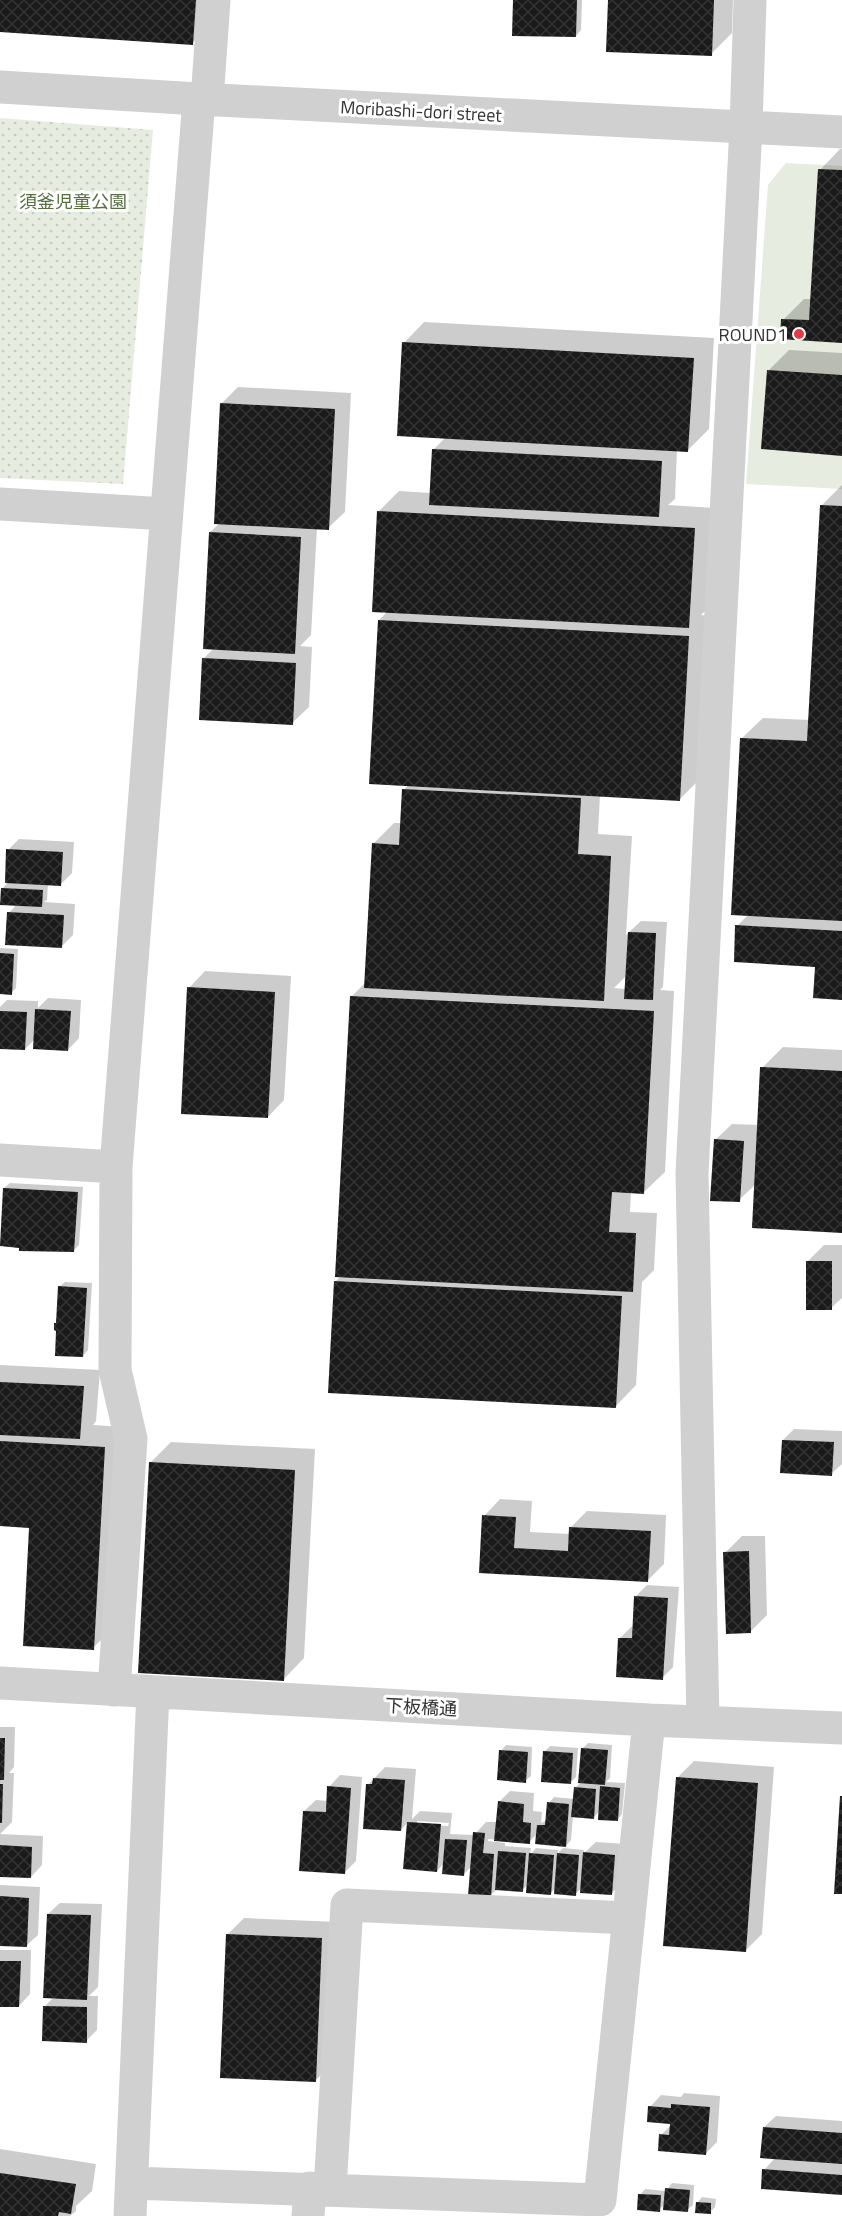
<svg xmlns="http://www.w3.org/2000/svg" width="842" height="2216" font-family="'Titillium Web','Noto Sans JP',sans-serif">
<style>
.grass{fill:url(#grass-dots)}
.garden{fill:#e6ecdf}
.shadow{fill:#0003;fill-rule:evenodd}
.building{fill:url(#building-cross-hatch)}
.lines{fill:none;stroke-linecap:round;stroke-linejoin:round}
.minor{stroke:#d0d0d0;stroke-width:33}
.poi-dot{fill:#e63946;stroke:#fff;stroke-width:2}
.labels{text-anchor:middle;dominant-baseline:central;stroke-width:6;stroke-linejoin:round;paint-order:stroke}
.street-label{font-size:18px;fill:#333;stroke:#fff}
.park-label{font-size:18px;fill:#56703f;stroke:#fff}
.poi-label{font-size:18px;fill:#333;stroke:#fff;text-anchor:end}
</style>
<defs>
<pattern id="grass-dots" width="8" height="8" patternUnits="userSpaceOnUse" patternTransform="scale(1.5)"><rect width="8" height="8" fill="#e6ecdf"/><path d="M2 2h.1M6 6h.1" fill="none" stroke="#c6cbc0" stroke-width="1.8" stroke-linecap="round"/></pattern>
<pattern id="building-cross-hatch" width="8" height="8" patternUnits="userSpaceOnUse" patternTransform="scale(1.5)"><rect width="8" height="8" fill="#1a1a1a"/><path d="M0 0l8 8M0 8l8-8" fill="none" stroke="#333"/></pattern>
</defs>
<rect width="100%" height="100%" fill="#fff"/>
<path class="grass" d="M0 118 153 130 123 484 0 478Z"/>
<path class="garden" d="M786 163 842 166V489L746 484 768 185Z"/>
<path class="shadow" d="M0 0H215L213 22 192 43 0 30Z
M515 0H582L581 30 576 36Z
M610 0H733L732 33 711 54Z
M840 149H842V342L783 320 804 299H812L820 170Z
M424 322 714 338 709 429 688 450H677L675 499 668 505 715 508 710 606 701 615 709 616 701 778 680 799 600 795 598 834 632 836 626 935 641 921 667 922 663 987 660 990 674 991 665 1172 644 1192H631L630 1212 657 1213 654 1270 642 1282 636 1385 616 1406 336 1281 341 1276 352 996 366 982 373 844 394 823H402L404 790 408 785 379 620 388 611 378 512 399 491 431 493 433 450 446 437 404 343ZM627 975 626 989 614 988Z
M789 350 842 353V454L768 371Z
M238 387 351 393 345 512 328 528H317L311 635 300 646 312 647 309 707 292 723 204 658 214 648 210 532 220 523 222 403Z
M842 485V998L816 965 737 926 749 914 742 738 763 718 810 720 821 506Z
M19 839 74 842 72 873 61 884 48 883 47 900 44 902 75 904 73 935 62 946 9 913 17 904 2 889 9 881 8 850Z
M0 948 18 949 16 988 11 993H0Z
M205 971 291 976 284 1100 268 1117 189 988Z
M48 998 81 1000 79 1038 68 1050 35 1039 25 1049 0 1047V1007L7 1000 38 1001V1008Z
M783 1047 842 1050V1231L756 1184 739 1200 715 1140 732 1124 759 1125 762 1068Z
M10 1183 83 1187 79 1245 74 1250 4 1188Z
M824 1245H842V1298L831 1308 808 1261Z
M65 1282 92 1283 88 1350 83 1356 55 1323 58 1321 59 1287Z
M0 1365 100 1370 96 1421 93 1425 125 1427 114 1627 93 1648 31 1526 0 1524Z
M794 1429 842 1431V1464L831 1474 783 1440Z
M171 1442 315 1449 304 1658 284 1679 150 1463Z
M500 1499 532 1501 530 1532 570 1534V1528L587 1511 666 1515 664 1564 647 1581 481 1572 484 1516Z
M742 1536H765L767 1615 750 1632 725 1553Z
M647 1585 679 1587 673 1667 662 1678 620 1638 631 1627H634L636 1596Z
M0 1727H15L14 1767 9 1773H14L12 1822 0 1834Z
M588 1743 612 1745 610 1778 606 1782 625 1783 622 1814 617 1820 600 1811 593 1818 573 1816 571 1840 566 1846 538 1833 529 1842 488 1839V1841L505 1843V1846L531 1848 530 1855 536 1848 558 1850V1853L563 1848 584 1850 583 1854 596 1842 626 1844 623 1882 611 1894 582 1888 575 1894 555 1888 550 1894 529 1884 522 1890 498 1888 491 1895 472 1866 464 1874 445 1862 437 1871 405 1868 408 1822 401 1830 368 1785 385 1767 416 1769 412 1819 420 1811 452 1813 450 1834 474 1835 486 1822H497L499 1802 510 1791 534 1793 533 1811 542 1812 541 1823 547 1820 549 1803 554 1797 574 1799 575 1788 582 1781V1749ZM417 1821 449 1823 448 1826 417 1824Z
M506 1745 532 1747 531 1776 525 1781 501 1751Z
M550 1746 578 1748 576 1777 571 1782 545 1751Z
M694 1761 774 1767 762 1934 745 1951 677 1778Z
M340 1775 362 1777 356 1861 344 1873 304 1811 316 1800 328 1801 329 1787Z
M0 1834 43 1836 42 1865 31 1877 0 1876Z
M0 1885 40 1887 38 1935 26 1946 0 1945Z
M60 1903 102 1904 98 1987 89 1996H98L97 2030 86 2041 44 2007 54 1997 48 1914Z
M244 1918 338 1922 332 2064 315 2081 228 1934Z
M0 1950H31L30 1994 19 2006 0 2005Z
M684 2093 720 2096 717 2142 706 2153 661 2135 673 2123 650 2107 661 2095 681 2097Z
M776 2116 842 2121V2194L764 2170 776 2157 764 2127Z
M0 2149 96 2164 92 2191 76 2206V2211L70 2216H0Z
M672 2183 694 2185 693 2205 687 2210 665 2204 659 2210 640 2195 645 2189 666 2191Z
M702 2197 716 2199 715 2207 710 2212 697 2203Z"/>
<path class="building" d="M0 0H196L193 45 0 32Z
M513 0H577L576 37 512 36Z
M608 0H714L712 56 606 52Z
M818 169 842 170V343L780 339 781 319 809 320Z
M402 342 694 358 688 452 397 436Z
M767 370 842 375V456L761 449Z
M220 403 335 409 329 530 214 524Z
M432 449 662 461 659 517 429 505Z
M820 505 842 506V921L731 915 740 738 807 741Z
M377 511 695 528 689 628 372 612Z
M209 532 301 537 295 654 203 649Z
M378 620 689 636 680 801 369 784Z
M202 658 296 663 293 725 199 720Z
M402 789 581 798 578 854 611 856 604 1001 364 988 372 843 399 845Z
M6 849 63 852 61 886 5 883Z
M1 888 43 890 42 907 0 905Z
M7 912 64 915 62 948 5 945Z
M735 925 842 931V1000L813 998 815 967 734 962Z
M628 932 656 933 653 1000 624 999Z
M0 953 14 954 12 995 0 994Z
M187 987 275 992 268 1118 181 1114Z
M350 996 654 1011 644 1194 612 1192 609 1232 636 1233 633 1292 335 1277Z
M35 1009 71 1011 68 1051 33 1049Z
M0 1011 27 1012 25 1050 0 1049Z
M760 1067 842 1071V1233L752 1228Z
M714 1139 744 1141 740 1202 710 1201Z
M3 1188 78 1192 74 1252 19 1251V1248L0 1246Z
M806 1261H832V1310H806Z
M334 1281 622 1296 616 1408 328 1393Z
M58 1286 87 1288 83 1357 55 1356 56 1331 54 1330V1323H56Z
M0 1382 84 1386 80 1439 0 1435Z
M782 1440 834 1442 832 1476 780 1473Z
M0 1441 105 1447 94 1650 23 1646 29 1528 0 1526Z
M149 1462 295 1470 284 1681 138 1673Z
M482 1515 516 1517 514 1548 568 1551 569 1527 651 1531 648 1582 479 1573Z
M749 1551 751 1633 726 1634 723 1552Z
M634 1596 668 1598 663 1680 616 1677 618 1638H632Z
M0 1738H5L4 1780H0Z
M581 1748 608 1750 605 1785 578 1783Z
M499 1750 528 1752 526 1783 497 1780Z
M543 1751 573 1753 571 1784 541 1782Z
M676 1777 758 1783 746 1952 663 1946Z
M373 1778 405 1780 401 1831 363 1829 366 1784H372Z
M0 1784H3L2 1823H0Z
M327 1786 351 1788 345 1874 299 1871 303 1811 326 1812Z
M600 1786 620 1788 618 1821 598 1820Z
M574 1787 596 1789 594 1819 571 1817Z
M840 1796H842V1894H834Z
M498 1801 524 1804 523 1822 531 1823 530 1844 494 1841Z
M547 1802 569 1804 566 1847 535 1844 537 1825H545Z
M407 1822 441 1824 437 1872 403 1869Z
M473 1832 485 1833 483 1853 494 1854 491 1897 468 1896Z
M445 1839 467 1840 464 1876 442 1874Z
M0 1845 32 1847 31 1878 0 1877Z
M498 1851 526 1853 523 1892 495 1890Z
M583 1852 615 1855 612 1895 580 1893Z
M529 1853 554 1855 551 1895 526 1893Z
M557 1853 579 1855 576 1896 554 1894Z
M0 1896 29 1898 27 1947 0 1946Z
M47 1914 91 1915 87 2000 43 1998Z
M226 1934 322 1938 316 2082 220 2078Z
M0 1961H21L19 2007H0Z
M43 2006 87 2007V2043L42 2041Z
M671 2104 710 2107 706 2155 658 2151 659 2134 669 2135 670 2124 647 2122 648 2106 671 2108Z
M763 2127 842 2133V2164L760 2158Z
M762 2169 842 2175V2195L761 2189Z
M0 2173 76 2184 71 2214 59 2212 58 2216H0Z
M665 2188 690 2190 688 2212 663 2210Z
M638 2194 661 2195 660 2212 637 2210Z
M696 2202 711 2203V2214L695 2213Z"/>
<g class="lines">
<path class="minor" d="M0 87 199 99 842 132
M207 100 214 0
M0 504 166 514
M0 1160 116 1167
M0 1683 649 1720 842 1728
M114 1690 131 1439 115 1370 116 1167 199 99
M703 1722 692 1173 746 127 750 0
M132 2183 600 2200 649 1720
M330 2189 347 1905 629 1918
M130 2216 153 1692
M308 2216 310 2188"/>
</g>
<circle class="poi-dot" cx="799" cy="334" r="6"/>
<g class="labels">
<g class="street-label">
<text transform="translate(421 111) rotate(3)">Moribashi-dori street</text>
<text transform="translate(421 1707) rotate(3)">下板橋通</text>
</g>
<g class="park-label">
<text x="73" y="201">須釜児童公園</text>
</g>
<g class="poi-label">
<text x="787" y="334">ROUND1</text>
</g>
</g>
</svg>
